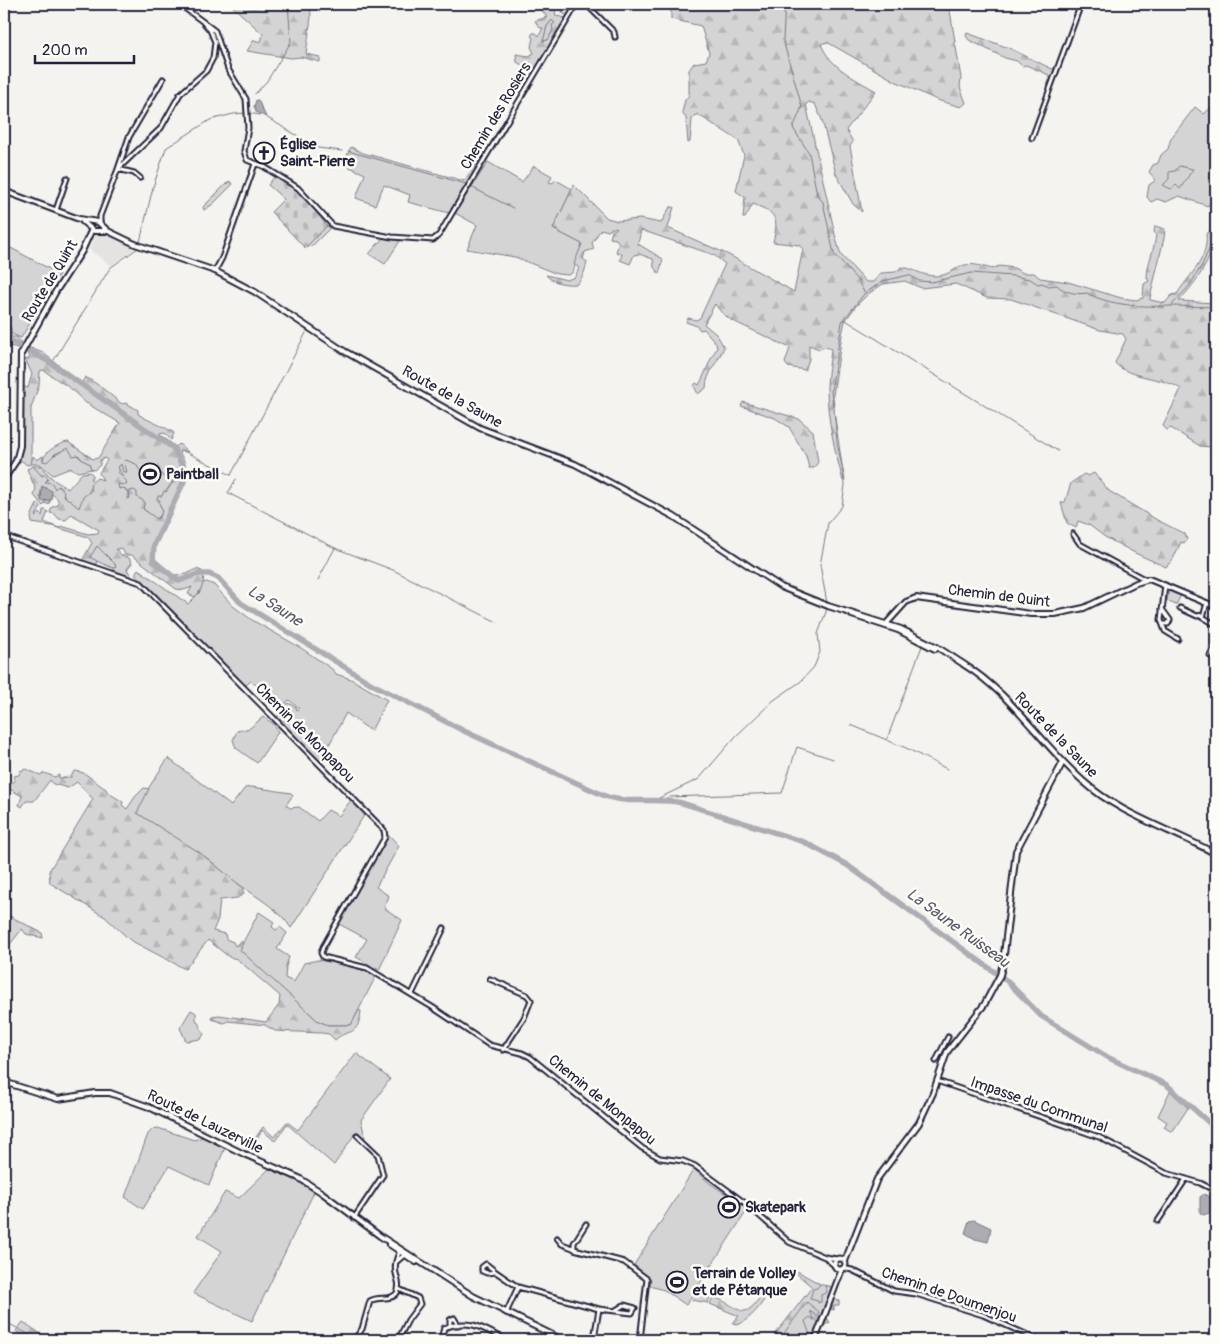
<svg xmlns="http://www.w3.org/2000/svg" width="1220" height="1344" font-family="Pangolin,sans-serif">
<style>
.built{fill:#e4e3e2}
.green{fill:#d5d4d5;stroke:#7c7b88}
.forest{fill:url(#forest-firs);stroke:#7c7b88;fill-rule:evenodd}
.cemetery{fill:url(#cemetery-stones);stroke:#7c7b88}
.water{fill:#acacb2;stroke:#757582}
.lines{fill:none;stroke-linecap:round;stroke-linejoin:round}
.stream{stroke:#757582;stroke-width:1}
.river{stroke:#acacb2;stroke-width:5.5}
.minor-casing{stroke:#22223b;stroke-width:7}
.tertiary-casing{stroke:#22223b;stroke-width:8}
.minor{stroke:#fdfcf7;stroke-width:3}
.tertiary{stroke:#fdfcf7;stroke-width:4}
.labels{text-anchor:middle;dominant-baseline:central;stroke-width:5;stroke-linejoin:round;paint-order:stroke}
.street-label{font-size:15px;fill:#22223b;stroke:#fdfcf7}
.poi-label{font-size:15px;font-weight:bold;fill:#22223b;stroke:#fdfcf7;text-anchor:start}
.water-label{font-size:16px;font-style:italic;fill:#59596b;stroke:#fdfcf7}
</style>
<defs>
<pattern id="forest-firs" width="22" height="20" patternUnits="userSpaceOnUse" patternTransform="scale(1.25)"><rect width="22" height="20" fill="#d5d4d5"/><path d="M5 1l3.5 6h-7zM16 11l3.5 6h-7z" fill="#b7b6b8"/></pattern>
<pattern id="cemetery-stones" width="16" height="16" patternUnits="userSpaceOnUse" patternTransform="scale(1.25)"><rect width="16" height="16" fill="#d5d4d5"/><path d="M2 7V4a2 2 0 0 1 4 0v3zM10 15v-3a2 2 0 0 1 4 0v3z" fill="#b7b6b8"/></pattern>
</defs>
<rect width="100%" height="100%" fill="#f4f3ef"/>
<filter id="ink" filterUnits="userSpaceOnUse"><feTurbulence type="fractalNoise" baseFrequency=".02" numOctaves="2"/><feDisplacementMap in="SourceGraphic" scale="10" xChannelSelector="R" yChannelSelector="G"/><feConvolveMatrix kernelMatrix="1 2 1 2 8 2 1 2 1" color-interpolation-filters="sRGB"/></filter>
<g filter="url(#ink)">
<path class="built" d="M104 232 137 247 111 266 89 249 96 234Z"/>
<path class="green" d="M552 20 556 23 548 40 543 41 547 26Z
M1216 103V190L1208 206 1179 196 1166 202 1157 199 1151 202 1147 197 1149 185 1156 180 1149 172 1153 165 1158 163 1161 155 1168 149 1171 138 1195 107 1204 114Z
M351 147 363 153 464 181 478 161 481 163 449 213 408 202 410 195 384 185 375 205 356 198 365 174 343 164Z
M488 162 522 182 534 166 552 176 549 182 552 183 556 180 572 189 553 229 582 244 573 272 569 275 557 274 515 257 467 249 477 225 455 213Z
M327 226 330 228 313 245 305 248Z
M383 238 400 241 385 264 369 254Z
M9 247 59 274 21 338 12 334 7 325 4 327V256Z
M68 448 84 461 89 463 91 469 78 472 71 468 53 475 40 464H31L33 456 37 460 43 456V461Z
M126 460 171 476 172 483 162 496 160 506 162 508 161 515 156 519 130 498 127 499 124 489H119L118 484 122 483 123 478 118 467Z
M33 466H40L54 480 68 489 82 473 90 472 93 475 91 479 93 482C91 492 83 498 79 508L67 499 58 486 55 489 44 482 48 479 35 471Z
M97 546 115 564 116 567 113 568 89 558Z
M138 569 188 604 200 592 202 583 207 582 214 585 233 606 252 620 301 648 332 669 336 674 351 679 387 700 371 731 346 713 320 762 284 725 286 722 278 719V715L288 703 296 707 297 710 299 708 289 700 282 706 251 681 246 685 243 684 135 574Z
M1169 589 1181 595 1176 605 1167 601Z
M263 717 274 724 278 732 257 763 236 748 233 740 237 731 250 728Z
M168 758 231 806 245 788 252 787 291 793 293 795 286 805 290 808 299 807 318 821 328 810 339 816 351 800 365 814 291 928C281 911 257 897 240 885 226 876 212 860 198 852 177 840 157 826 136 813L148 789Z
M390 836 399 846 376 887 389 896 384 908 402 920 379 970 356 957 367 939 339 924 387 837Z
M259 912 274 922 272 927 276 930 280 927 287 933 277 949 289 957 286 966 285 978 294 982 304 963 318 960 355 967 376 976 351 1025H328L318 1021 239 950Z
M191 1010 196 1013V1019L204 1034 201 1039 186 1041 180 1028Z
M356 1053 390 1079 361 1120 365 1137 362 1142 354 1135 334 1165 287 1124 275 1141 262 1130 250 1153 247 1150 263 1127 274 1137 287 1122 298 1130Z
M1170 1091 1188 1108 1172 1132 1164 1127 1167 1122 1158 1116Z
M158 1128 194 1140 203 1137 225 1148 209 1185 169 1166 143 1209 125 1197 148 1134 153 1129Z
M269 1169 292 1178 314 1192 252 1321 193 1293 222 1251 198 1236 225 1192 239 1198Z
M694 1169 708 1182 748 1209 686 1305 664 1290 650 1286 651 1279 634 1265Z
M817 1283 833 1288 812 1340H775Z"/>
<path class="forest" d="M230 4H310L311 17 306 54 320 57V62L301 57 291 58 247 51 254 40 261 42 263 34Z
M541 4H552L551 8 555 9 556 16 566 18 534 73 517 62 516 54 529 56 534 53 531 47 533 38 531 36 533 33H536L539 36 543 28H540L535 21 547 17 541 9ZM552 20 555 23 552 25 553 30 548 40 543 41 547 26Z
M576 4 568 16 562 13 564 7 559 8 557 5Z
M674 4H933L950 11 961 78 960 87 966 103 961 107 937 100 895 81 827 42 821 44C830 67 855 79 876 91L846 130 853 142 850 146 862 212 853 204 836 174 822 120 815 104 809 102 806 104 836 239 841 255 866 282H873L881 273 896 272 901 267C913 268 922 276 935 276 949 276 954 268 965 265 974 263 984 267 992 269L999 266 1014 268 1023 273H1034L1040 278 1068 282 1121 298 1136 300 1143 298 1144 284 1149 281 1147 278C1147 263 1155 249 1156 234L1154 232 1155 226 1165 229 1164 238 1150 298V300L1165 303 1172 295 1177 294C1189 275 1209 259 1206 234L1216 227C1216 255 1198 280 1179 301L1216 303V437L1210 447 1200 446 1171 428 1167 430 1163 426 1181 389C1162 376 1129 379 1115 363L1126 339 1123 334 1100 330 1011 299 987 298 956 284 921 288 905 281 883 284 868 294 856 306 845 321 842 335 833 395 837 443 845 480 843 481C835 451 827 419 827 388 827 375 830 362 831 349L826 347 819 349 809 345V359L805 370 788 367 785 363 790 348 731 320 721 312 715 304 704 324 717 335 724 347C719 361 706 373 706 388L698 394 694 386 696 383 699 385C706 373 709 360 717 348L716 343 704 329 700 330 697 326 686 322 688 318 696 320 700 318 725 264 714 255 641 230 638 244 663 259 659 274 654 267 653 259 639 254 634 255 630 264 620 260 622 254 616 252 619 243 616 239 610 238 612 231 617 228 615 227 608 231 601 229 592 243 594 249 585 252 583 259 587 262C585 271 583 277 577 284 568 285 552 283 546 275L567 280 575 277 579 268 574 264 582 244 553 229 574 185 607 218 618 221 640 219 661 223 670 207H674L668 228 729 255 794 292 803 249 799 245 773 242C779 218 777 213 753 204L745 218H743L745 197 736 191 744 155 738 140 697 114 692 119 690 142 688 143 686 118 682 113 685 100 689 95V70L694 63 706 61 709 53 701 26 671 19V10Z
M967 33 1009 48 1052 69 1057 67 1050 87 1047 89 1049 75 1026 65 1022 66 1017 61 1005 58 969 40 966 36Z
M1179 166 1193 169 1180 189 1176 185 1171 189 1163 185 1169 179V172L1175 171Z
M229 181 233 184 213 204 204 210 203 207Z
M7 325 11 328V337H17L21 342V349L10 346 4 341V327Z
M28 347 43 353 82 383 85 377C99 384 109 394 122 404L126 403 138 410V414C148 421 166 427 174 433L171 440 165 433 159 434 176 447 179 444 188 452 179 451 185 463V484L155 548 154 558 174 575 187 574 196 569 202 571C206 580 202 590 195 597L188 594 192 587 184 590 176 589 132 555H125L122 548 116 549 121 555 129 558 132 563 127 569 132 577 113 570 116 567 115 564 97 546 90 557 97 561 95 566 82 561 92 543 88 537 52 526 32 523 31 517 37 504H39L41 507 35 517 40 513 42 516 43 510H45L48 512 44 522 59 528 61 526 88 534 98 533 99 530 71 514 66 520 59 519 55 514 50 513 52 507 58 505V499L42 486 40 497 44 502 51 500 48 505 46 503 43 506 33 494 36 490 27 469 33 466 42 476 46 474 48 479 45 482 52 483 55 489 58 486 64 491 63 495 79 508 83 497 92 490 90 484 97 478 103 480 99 473 107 460 105 458 100 460V465L94 470 91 469 89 463 84 461 78 455 73 456 68 448 55 454 47 462 43 461C43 452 60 443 68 442L93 459 98 458 120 423 86 403 70 388 43 370 40 371 39 385 31 408V464L27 465 22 461H18L21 451 23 412 22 386 28 388 32 374 25 359 28 360 30 356 25 351ZM126 460 136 464 140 471 146 472V467L148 466 149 470 159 474 161 473 164 478 171 476 173 482 166 492 164 491 162 496H158L157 500H160L159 503 162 509 161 515 157 519 143 509 145 502 137 497V492L134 490 129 491 130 498 128 499V493L124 488 119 489 118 484 126 485 127 482 118 472V467L121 464 123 472H127L124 462Z
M743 402 799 419 813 431 818 462 814 468H809L806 456 789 427 775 418 741 406Z
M1094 473 1109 491 1157 520 1185 534 1187 539 1184 543 1181 542 1173 559 1166 567 1135 553 1105 537 1089 525 1078 521 1076 528 1067 523 1061 503 1065 502 1071 483 1084 474 1088 476Z
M26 769 40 775 44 773 55 777 59 775V778L71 777 74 771C87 771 95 783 106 789L107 792 123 802 122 805 127 809 135 797 144 788 149 789 137 813 199 852 242 887 244 894 237 898 220 900 218 919 213 931 225 934 226 939 233 942 235 946 241 941 243 943 240 950 318 1021 328 1025H351L359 1010 361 1011C358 1039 347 1028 335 1040L329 1034 322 1033 275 1031 265 1025 228 1021 224 1023 211 1019 212 1016 219 1015 266 1022 279 1005 280 996 237 959 229 957 208 940 185 969 130 940 105 917 50 883 49 871 93 799 77 782 68 788 53 784 50 780 34 801H26L22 807 19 805 22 796 8 788 7 785 15 781 14 776 19 775 20 771Z
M4 913 42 933 43 938 26 934 22 929 4 952Z
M797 1271 820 1284 817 1288 813 1289 810 1299 818 1301V1303L821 1302V1295L827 1292 825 1286H830L833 1291 832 1293 837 1301 839 1300V1305H834V1310L828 1308 826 1316 830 1323 824 1325 823 1320 814 1331 817 1335 812 1340H809L810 1335 805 1321 810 1317 814 1320 810 1311 817 1316 819 1312 807 1302 779 1340H771L812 1287 795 1272Z
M765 1290 768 1292C762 1306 751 1318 738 1325L733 1323 739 1316 710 1304 713 1297C744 1307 741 1326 765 1290Z
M696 1294 710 1296 708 1303 692 1300Z
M23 1322 50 1340C35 1340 28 1339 16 1331Z"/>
<path class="cemetery" d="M275 176 298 190 327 226 305 248 271 212 284 199 268 185Z"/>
<path class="water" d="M256 100H258L266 117 256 112 254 107Z
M42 486 52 491 51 500 41 501Z
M1204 1194 1216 1200V1211L1203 1215 1200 1213V1197Z
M974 1220 991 1228 988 1242 975 1239 965 1233 969 1221Z"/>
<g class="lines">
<path class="stream" d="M785 4 783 40 802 107 793 128 809 153 817 195 823 202 834 254 858 281 864 292
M255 94 267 81 291 42 288 4
M249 113 260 115
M266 117 318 148 342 151
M348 151 466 184
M471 187 513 208
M140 242 153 187 166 148 210 120 233 114 246 113
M1172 306 1216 307
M844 319 1058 451
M54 360 110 268 138 248
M51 364 52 363
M180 449 231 475
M174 450 177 449
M231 475 306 333
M236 479 228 493 335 548 393 570 497 622
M318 580 335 548
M827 603 820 565 828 523 842 506 845 485 831 392 842 322 864 294 883 281 909 275 919 281 932 282 971 273 1013 276 1030 279 1038 284 1042 283 1049 286 1057 285C1063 292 1077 295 1087 293 1110 306 1144 307 1171 306L1190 285 1202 265 1216 234
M851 725 906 748 947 769
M887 739 922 646
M670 797 782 793 797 747 833 759
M665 799 667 798
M655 800 699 779 736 736 774 700 800 682 814 667 820 652 818 634 827 609
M4 1321 39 1340"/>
<path class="river" d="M4 337 46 360 173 448 185 471 184 481 154 545 153 561 179 581 198 574H209L218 578 241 603 372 684 464 731 605 796C630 805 657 797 682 803L804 842 847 865 1007 981 1041 1016 1109 1058 1167 1085 1216 1129"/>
<g class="minor-casing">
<path id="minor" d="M586 4 614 32 615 37
M202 21 215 31 228 69 246 99 248 128 244 151 247 160 263 166 298 188 333 226 392 237 433 240 439 235 577 4
M1032 138 1081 4
M140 178 134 173 118 169 129 137 163 79
M56 210 67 178
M100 224V216L118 169 161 128 180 94 206 71 213 58 215 42 210 30 202 21 179 4
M215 271 222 258 255 164
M1073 534 1080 544 1146 580
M4 536 141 583 384 830 385 837 323 947 321 953 323 957 367 968 432 1007 489 1045 522 1053 530 1057 642 1148 660 1158 683 1161 695 1166 745 1203 789 1242 825 1257 837 1259
M1165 585 1161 620 1165 631 1178 639
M1207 603 1203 617 1216 625
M1180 608 1197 616 1203 615
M1162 609 1170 620 1168 624H1164
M1210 656 1216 645
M490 979 527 995 531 1000 524 1018 503 1050
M412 994 444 928
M936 1061 948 1037
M937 1081 1099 1137 1166 1173 1200 1183 1216 1191
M354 1218 383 1175 378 1155 357 1135
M1158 1221 1186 1179
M586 1224 574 1243V1249L624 1262 647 1279 640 1340
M557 1238 562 1244 573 1248
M827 1259 834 1265
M396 1262 403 1256V1252
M486 1264 496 1272 487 1273 482 1271V1267Z
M843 1268 852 1270 894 1291 916 1294 983 1315 1039 1340
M496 1272 518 1287 599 1309
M506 1313 518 1287
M450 1326V1320L454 1318 458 1325
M594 1339 599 1309 632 1313 635 1308 624 1305 616 1310
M354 1340 362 1329 370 1301C379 1295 390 1302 397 1293 403 1278 389 1275 399 1253L403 1251
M398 1340 408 1320 420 1304 418 1298 399 1289
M445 1340 442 1335 444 1328C470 1318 483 1328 505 1340
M843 1340H875"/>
</g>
<g class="tertiary-casing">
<path id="tertiary" d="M4 191 79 219 98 222 108 231 135 244 215 271 255 292 344 351 480 428 575 464 673 516 781 587 828 606 901 629 937 647 965 665
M83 222 94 231H107
M4 479 16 461 20 446 21 354 56 291 82 251 92 229
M852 615 898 630 935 649
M887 623 906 602 916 598 1031 614H1055L1084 608 1136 583 1149 579 1216 607
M963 664C1011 693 1042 745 1083 781 1120 815 1173 830 1216 854
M4 1082 58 1099 95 1093H110L149 1107 244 1154 299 1178 321 1192 380 1236 473 1296 563 1340
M389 1244 416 1262
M834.5 1264a5.5 5.5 0 1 1 11 0a5.5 5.5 0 1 1-11 0Z
M845 1261 877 1179 919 1123 933 1093 947 1052 984 1005 1000 975 1003 963 1016 851 1063 762
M593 1340H600
M815 1340 842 1269"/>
</g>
<use href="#minor" class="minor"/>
<use href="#tertiary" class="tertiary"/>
</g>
</g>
<defs>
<g id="church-ring" transform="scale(1.125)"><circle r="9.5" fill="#fdfcf7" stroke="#22223b" stroke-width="1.5"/><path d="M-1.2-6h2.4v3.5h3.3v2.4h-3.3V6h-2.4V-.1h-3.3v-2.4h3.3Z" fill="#22223b"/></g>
<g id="stadium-ring" transform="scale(1.125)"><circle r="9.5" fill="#fdfcf7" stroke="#22223b" stroke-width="1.5"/><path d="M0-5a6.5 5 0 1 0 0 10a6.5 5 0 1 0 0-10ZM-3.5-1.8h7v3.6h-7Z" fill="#22223b"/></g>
</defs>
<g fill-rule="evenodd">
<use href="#church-ring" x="264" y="153"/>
<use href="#stadium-ring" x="150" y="474"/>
<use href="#stadium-ring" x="729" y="1207"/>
<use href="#stadium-ring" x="677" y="1282"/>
</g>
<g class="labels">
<g class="street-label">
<text transform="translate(496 116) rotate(-59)">Chemin des Rosiers</text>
<text transform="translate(50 281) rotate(-59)">Route de Quint</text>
<text transform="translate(452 397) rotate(29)">Route de la Saune</text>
<text transform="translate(999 596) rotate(7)">Chemin de Quint</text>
<text transform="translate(305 733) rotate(45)">Chemin de Monpapou</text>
<text transform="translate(1056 735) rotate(46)">Route de la Saune</text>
<text transform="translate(602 1100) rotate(39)">Chemin de Monpapou</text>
<text transform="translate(1039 1105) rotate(19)">Impasse du Communal</text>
<text transform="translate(205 1122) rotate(26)">Route de Lauzerville</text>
<text transform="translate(949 1295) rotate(19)">Chemin de Doumenjou</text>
</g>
<g class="poi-label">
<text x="280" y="144">Église<tspan x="280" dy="17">Saint-Pierre</tspan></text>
<text x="166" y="474">Paintball</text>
<text x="745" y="1207">Skatepark</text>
<text x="693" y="1273">Terrain de Volley<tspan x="693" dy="17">et de Pétanque</tspan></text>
</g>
<g class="water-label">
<text transform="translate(275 606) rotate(33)">La Saune</text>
<text transform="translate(958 928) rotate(36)">La Saune Ruisseau</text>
</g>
</g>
<rect width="1220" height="1344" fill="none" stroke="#fdfcf7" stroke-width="20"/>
<rect x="10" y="10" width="1200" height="1324" fill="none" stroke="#22223b" stroke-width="2" filter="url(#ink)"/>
<path d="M35 55v8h99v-8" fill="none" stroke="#22223b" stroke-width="2.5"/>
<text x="42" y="55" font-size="15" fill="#22223b" stroke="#fdfcf7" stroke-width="4" paint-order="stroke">200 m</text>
</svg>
